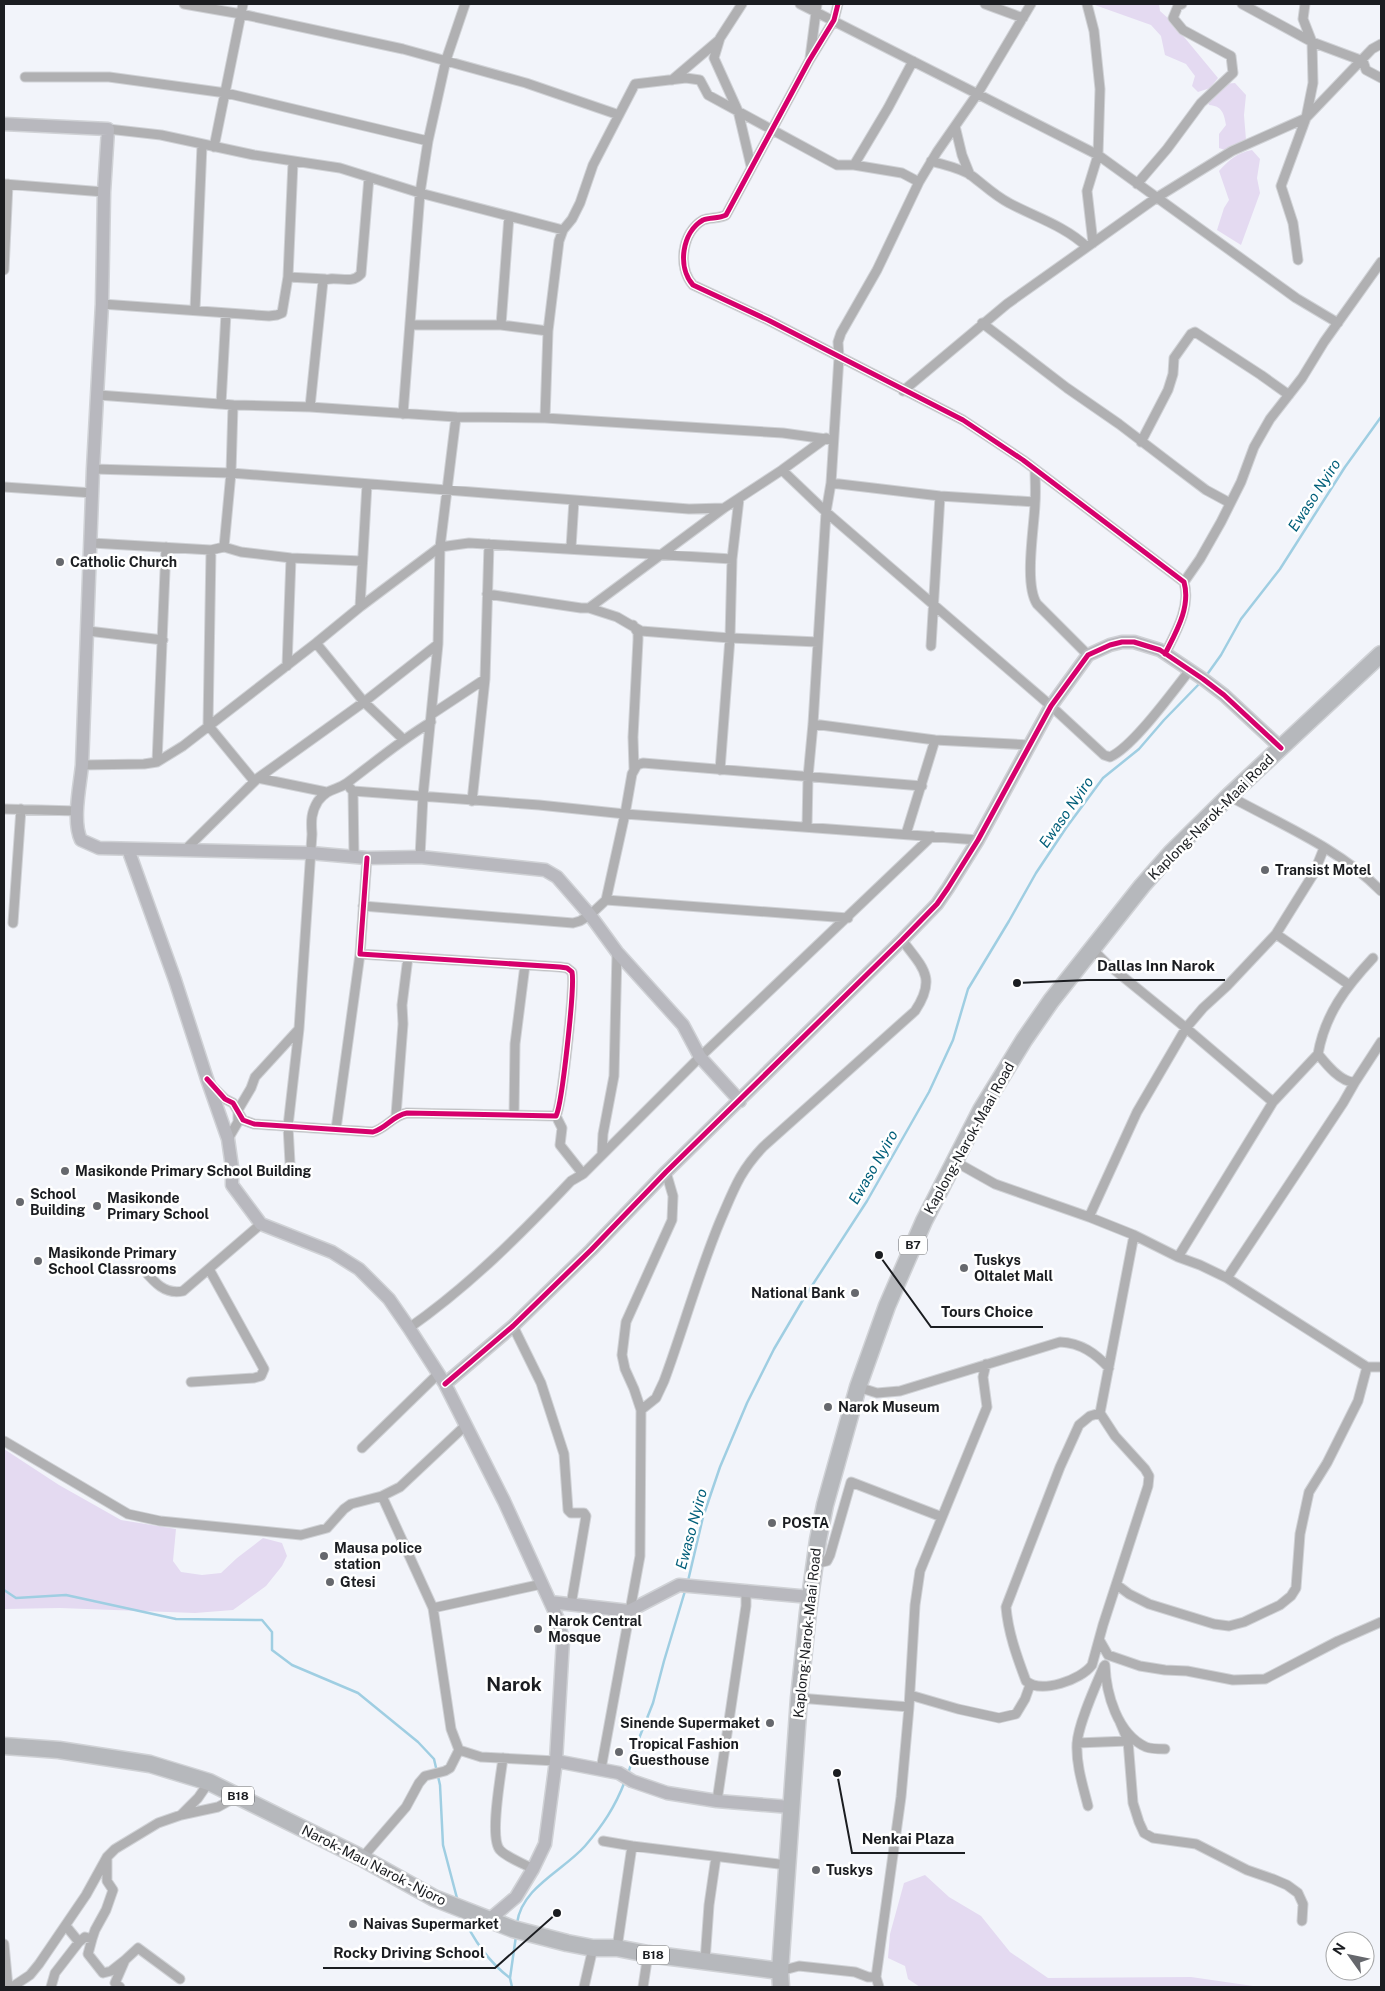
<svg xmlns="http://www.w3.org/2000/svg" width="1385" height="1991" font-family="'Public Sans',sans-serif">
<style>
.green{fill:#e4daf1}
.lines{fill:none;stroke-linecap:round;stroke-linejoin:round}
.stream{stroke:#9fcee2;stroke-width:2.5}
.street-casing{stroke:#d0d2d6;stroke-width:11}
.secondary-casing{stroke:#d0d2d6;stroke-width:15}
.highway-casing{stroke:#d0d2d6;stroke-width:19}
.street{stroke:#b0b0b2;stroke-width:9}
.secondary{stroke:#b8b8be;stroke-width:12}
.highway{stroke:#b6b8bc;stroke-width:16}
.cycleway-casing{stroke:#fff;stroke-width:8}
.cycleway{stroke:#d6006c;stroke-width:5}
.poi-dot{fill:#66686d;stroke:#fff;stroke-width:2}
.labels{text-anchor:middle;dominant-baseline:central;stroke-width:5;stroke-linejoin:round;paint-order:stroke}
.shield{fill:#fff;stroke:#5f6164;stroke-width:1}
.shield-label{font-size:12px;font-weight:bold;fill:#1b1d21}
.poi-label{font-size:14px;font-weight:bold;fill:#1b1d21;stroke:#fff;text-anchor:start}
.street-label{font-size:14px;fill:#1b1d21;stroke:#fff}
.water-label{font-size:15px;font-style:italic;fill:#025f7a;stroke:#fff}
.district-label{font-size:19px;font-weight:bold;fill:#1b1d21;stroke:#fff}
.leader{fill:none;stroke:#1b1d21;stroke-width:2}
.callout-dot{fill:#1b1d21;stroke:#fff;stroke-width:2}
.callout-label{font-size:15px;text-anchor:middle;font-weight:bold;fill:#1b1d21;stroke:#fff;stroke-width:5;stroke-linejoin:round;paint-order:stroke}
</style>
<rect width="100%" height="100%" fill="#f2f4fa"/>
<path class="green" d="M1092 4H1159L1160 11 1170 20 1218 78 1210 88 1198 92 1192 86 1195 76 1186 64 1165 55 1161 36 1151 25Z
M1235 83 1246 95 1244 115 1246 140 1225 150 1219 148V134L1226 125C1224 113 1222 106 1209 105L1207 100 1223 84Z
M1252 150 1260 159 1257 178 1260 193 1241 245 1217 230 1224 208 1229 200 1219 171C1229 160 1237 153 1252 150Z
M4 1449 59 1485 121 1520 176 1529 173 1561 181 1572 202 1575 221 1573 237 1558 263 1538 282 1543 287 1556 282 1566 266 1586 233 1610 195 1613 60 1608 4 1609Z
M925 1875 949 1897 981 1916 1010 1952 1048 1978 1191 1977 1260 1987H920L908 1979 905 1966 888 1958 890 1934 904 1883Z"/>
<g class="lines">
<path class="stream" d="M1206 676 1221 655 1241 619 1280 569 1345 467 1381 417
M688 1581 703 1517 720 1467 747 1403 774 1349 804 1298 867 1201 929 1092 953 1040 968 989 1009 921 1036 873 1066 828 1103 778 1139 749 1164 720 1201 682
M4 1590 16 1598 66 1595 176 1619 262 1620 272 1632V1650L292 1665 358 1693 418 1742 434 1759 440 1785 443 1845 458 1902
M628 1774 638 1741 653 1703 664 1661 685 1591
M463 1916C473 1940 490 1963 510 1978
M517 1923C522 1887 563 1871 585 1846 603 1825 615 1807 625 1781
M512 1987 510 1978 516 1936"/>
<g class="street-casing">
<path id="street" d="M184 4 241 14 403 49 526 83 619 115
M742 4 720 38 714 58 738 111 751 166
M800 4 1098 155 1296 298 1338 323
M838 4 834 20 809 61 726 215C718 219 710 217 703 220 682 232 677 267 693 285L768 320 963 420 1023 460 1184 582C1191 607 1176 632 1165 654
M985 4 1023 18
M1087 4 1094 31 1100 89 1098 155 1087 191 1093 243
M1242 4 1312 42 1363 61 1366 70 1381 78
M810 58 817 4
M25 77H109L226 93 428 141
M672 80 719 40
M955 126 962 155 970 175
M108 129 161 135 254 155 340 168 420 193 563 230
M214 147 243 4
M931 161C944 165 961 168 972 176 984 185 995 196 1009 203 1035 217 1065 226 1087 247
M854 165 902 173 919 182
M4 184 104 192
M1137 184 1167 149 1201 103 1233 73 1231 56 1183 30 1173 18 1178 6 1182 4
M1298 260 1293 223 1281 186 1306 118 1313 83 1312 42 1303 19 1305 4
M4 270 8 184
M288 277 325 279
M102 304 269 316 277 315 282 313 288 277 293 162
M195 310 202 145
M226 313 221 404 233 405 231 473 224 547 211 550 208 725 254 781
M982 323 1067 388 1119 424 1178 469 1206 490 1230 503
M410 325H501L548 331
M501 325 509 216
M903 391 1007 304 1156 198 1232 151 1306 118 1372 49 1381 44
M98 395 233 405 310 407 456 417 545 418 783 433 833 440
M310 407 323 281C335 274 350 286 361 274L369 177
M403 414 420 193 428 141 446 60 465 4
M545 418 548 331 559 241 563 230 572 219 580 203 593 165 635 84 686 78 700 80 708 95 837 165H854L888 108 913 61
M1141 442 1168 390 1173 374 1174 358 1191 334 1195 332 1261 375 1289 395
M93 469 231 473 689 509 724 508
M1035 469C1035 480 1036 492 1035 504 1034 529 1024 584 1037 604L1088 655
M782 470 826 512 1051 706 1104 755 1110 757C1133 747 1173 691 1190 670
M831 483 940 496 1035 502
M4 487 93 493
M92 543 211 550
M224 547 241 552 291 558 362 561
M571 548 574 500
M1184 582 1200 559 1221 522 1241 482 1254 447 1270 419 1302 378 1324 342 1381 262
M487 594 581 608H589L724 508 782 470 826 438
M360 607 367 484
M589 608 617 617 641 631 730 638 818 642
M633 625 638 633V640L633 737 634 769
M88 631 163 640
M316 643 364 702 403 739
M931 646 940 496
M287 666 291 558
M432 714 485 679
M813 724 935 740 1030 745
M157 762 166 547
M82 765 144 764 157 762 183 746 316 643 360 607 440 547 469 543 732 559
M720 770 730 638 732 559 739 499
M258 778 326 792
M350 788 353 791 354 856
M353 791 539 805 625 814 978 840
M1229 796C1280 824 1340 849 1381 891
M472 801 485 679 489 544
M4 809 77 811
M807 827 808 777 813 724 826 512 831 483 839 357 838 342 841 333 877 270 919 182 937 152 978 93 1031 4
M906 834 935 740
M186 849 258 778 364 702 438 644
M420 857 423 796 438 644 440 547 456 417
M606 900 848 918
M363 906 573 923 580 921 590 915 606 900 625 814 632 774 637 765 643 763 922 786
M13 923 21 809
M1276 934 1348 984
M1093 950 1106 963 1186 1028 1273 1102 1178 1257
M1318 1054C1325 1014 1346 987 1373 958
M211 1085 225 1099 233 1103 243 1120 254 1124 373 1132C388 1127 392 1116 407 1113L556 1116C562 1105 575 986 572 972L567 968 560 967 360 954 367 858
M1273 1102 1318 1054C1326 1064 1341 1083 1355 1082L1381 1042
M396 1115 403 1024 402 1005 408 957
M514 1115 515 1044 525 965
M556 1116 562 1128 560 1145 583 1174 700 1057 932 836
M336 1129 360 954
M228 1139 238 1122V1110L251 1088 255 1077 299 1029
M602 1154 603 1134 614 1076 617 952
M954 1161 995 1184 1089 1217 1134 1235 1178 1257 1200 1265 1227 1278 1367 1367H1381
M290 1163 288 1126 299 1029 312 834C311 821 311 812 318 801 329 787 336 791 347 783 375 762 401 740 431 722
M1089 1217 1137 1112 1186 1028 1203 1008 1227 986 1276 934 1314 873 1324 848
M143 1269C154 1282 165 1295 183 1291L261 1224
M1227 1278 1343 1103 1355 1082
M513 1326 541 1383 564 1454 568 1510 571 1513H584L586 1516 571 1605
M409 1328C469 1286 521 1234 571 1181L583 1174
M191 1382 254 1378 261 1376 264 1369 209 1269
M858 1387 877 1393 900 1391 1060 1342C1081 1343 1095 1353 1109 1368
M641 1410 656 1398 664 1381C684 1327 699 1271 721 1219 734 1189 740 1171 763 1147L915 1011C937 978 923 968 902 940
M1100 1413 1115 1436 1145 1469 1149 1476 1148 1486 1103 1625 1092 1665C1081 1680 1041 1694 1026 1681 1017 1657 1008 1632 1006 1607L1060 1467 1079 1425 1090 1416 1100 1413 1134 1235
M466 1425 400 1487 382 1496 433 1608 542 1584
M4 1441 128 1514 160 1521 301 1535 327 1528 344 1509 351 1504 382 1496
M362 1448 438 1374
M814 1564 827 1561 830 1555 851 1482 942 1517
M1117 1585 1129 1594 1149 1604 1214 1624 1229 1626 1244 1622 1280 1605 1291 1596 1296 1588 1300 1534 1309 1492 1327 1463 1358 1401 1367 1367
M433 1608 451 1729 459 1750 481 1757 556 1761
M1100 1641 1108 1655 1140 1666 1165 1670 1187 1671 1233 1680 1265 1679 1338 1641 1381 1622
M1105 1665C1106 1693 1117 1734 1146 1747 1151 1749 1159 1749 1165 1749
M910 1695 958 1709 999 1718 1016 1714 1025 1699 1030 1685
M799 1698 909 1707 915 1605 920 1571 987 1407 983 1377 986 1364
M1120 1722 1128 1741 1133 1803 1139 1822 1144 1833 1153 1838 1196 1844 1247 1870 1273 1879 1287 1885 1298 1893 1303 1904 1302 1921
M1077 1743 1128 1741
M503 1758C501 1775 489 1838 500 1850 507 1858 523 1863 533 1869
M601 1769 640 1556 641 1410 634 1389 625 1369 622 1355 626 1322 672 1220 673 1196 666 1172
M717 1801 746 1606V1590
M1088 1806C1083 1786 1076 1765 1077 1744 1078 1724 1096 1685 1104 1666
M181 1815 198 1798 209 1782
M603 1841 632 1846
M362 1858 406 1807 419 1783 425 1776 445 1771 450 1768 459 1750
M92 1939 88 1954 103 1973 111 1971 125 1960 115 1983 120 1987
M79 1942 85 1937 92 1939 95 1930 106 1910 113 1890 107 1881V1858
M4 1944 8 1987
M617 1948 632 1846 787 1865
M125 1960 138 1948 180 1979
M705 1961 709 1905 716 1857
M780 1971 799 1966 855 1972 868 1977H876L901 1797 909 1707
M876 1977 879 1987
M12 1987 30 1975 39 1964 86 1895 107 1857 115 1849 158 1823 181 1815 218 1807 238 1796
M51 1987 55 1973 79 1942 66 1926
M584 1987 593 1948
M643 1987 648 1954"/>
</g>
<g class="secondary-casing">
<path id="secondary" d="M4 124 108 129 104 192 102 304 93 469 82 765C80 786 72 821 81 840L99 848 310 853 367 858 420 857 545 870 557 877 590 915 617 952 683 1025 700 1057 740 1101
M128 849 175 980 207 1079 228 1139 232 1167V1185L261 1224 332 1252 359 1269 389 1299 409 1328 445 1384 504 1501 557 1617 563 1640 556 1761 545 1844 533 1869 516 1897 490 1919
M445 1384 513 1326 591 1250 666 1172 902 940 937 904 948 888 978 840 1051 706 1088 655 1110 645 1122 642H1134L1160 650 1203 679 1224 695 1281 748
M550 1602 629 1611 679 1585 810 1597
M556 1761 619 1773 632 1781 667 1793 717 1801 790 1807"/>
</g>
<g class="highway-casing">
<path id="highway" d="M4 1746 59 1750 150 1764 209 1782 362 1858 434 1898 513 1929 567 1943 593 1948H617L648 1954 780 1971
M781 1987 780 1971 799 1698 808 1612 818 1540 825 1505 858 1387 887 1306 924 1221 981 1110 1024 1040 1051 1001 1142 886 1171 853 1229 796 1381 654"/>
</g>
<use href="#street" class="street"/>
<use href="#secondary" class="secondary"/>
<use href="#highway" class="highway"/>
<g class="cycleway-casing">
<path id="cycleway" d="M838 4 834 20 809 61 726 215C718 219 710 217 703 220 682 232 677 267 693 285L768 320 963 420 1023 460 1184 582C1191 607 1176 632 1165 654
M207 1079 225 1099 233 1103 243 1120 254 1124 373 1132C388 1127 392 1116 407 1113L556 1116C562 1105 575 986 572 972L567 968 560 967 360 954 367 858
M445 1384 513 1326 591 1250 666 1172 902 940 937 904 948 888 978 840 1051 706 1088 655 1110 645 1122 642H1134L1160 650 1203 679 1224 695 1281 748"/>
</g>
<use href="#cycleway" class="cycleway"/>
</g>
<g class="poi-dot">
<circle cx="60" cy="562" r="5"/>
<circle cx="1265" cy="870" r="5"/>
<circle cx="65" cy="1171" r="5"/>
<circle cx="20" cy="1202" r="5"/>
<circle cx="97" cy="1206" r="5"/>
<circle cx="38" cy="1261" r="5"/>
<circle cx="964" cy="1268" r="5"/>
<circle cx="855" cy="1293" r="5"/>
<circle cx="828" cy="1407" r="5"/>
<circle cx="772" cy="1523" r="5"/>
<circle cx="324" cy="1556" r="5"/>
<circle cx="330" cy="1582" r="5"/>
<circle cx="538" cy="1629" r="5"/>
<circle cx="770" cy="1723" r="5"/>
<circle cx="619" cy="1752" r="5"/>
<circle cx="816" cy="1870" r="5"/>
<circle cx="353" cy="1924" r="5"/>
</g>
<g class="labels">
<g class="shield">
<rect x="899" y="1235.5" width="28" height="19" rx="4"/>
<rect x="222" y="1786.5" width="32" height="19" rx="4"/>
<rect x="637" y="1945.5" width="32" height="19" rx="4"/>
</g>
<g class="shield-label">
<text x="913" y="1245">B7</text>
<text x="238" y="1796">B18</text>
<text x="653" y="1955">B18</text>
</g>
<g class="poi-label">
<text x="70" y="562">Catholic Church</text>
<text x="1275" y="870">Transist Motel</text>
<text x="75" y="1171">Masikonde Primary School Building</text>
<text x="30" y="1194">School<tspan x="30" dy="16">Building</tspan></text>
<text x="107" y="1198">Masikonde<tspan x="107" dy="16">Primary School</tspan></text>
<text x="48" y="1253">Masikonde Primary<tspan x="48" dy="16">School Classrooms</tspan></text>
<text x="974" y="1260">Tuskys<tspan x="974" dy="16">Oltalet Mall</tspan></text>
<text x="845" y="1293" text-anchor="end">National Bank</text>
<text x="838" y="1407">Narok Museum</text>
<text x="782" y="1523">POSTA</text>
<text x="334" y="1548">Mausa police<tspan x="334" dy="16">station</tspan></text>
<text x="340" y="1582">Gtesi</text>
<text x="548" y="1621">Narok Central<tspan x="548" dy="16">Mosque</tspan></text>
<text x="760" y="1723" text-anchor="end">Sinende Supermaket</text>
<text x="629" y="1744">Tropical Fashion<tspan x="629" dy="16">Guesthouse</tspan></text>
<text x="826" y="1870">Tuskys</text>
<text x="363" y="1924">Naivas Supermarket</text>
</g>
<g class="street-label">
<text transform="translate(1211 817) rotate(-45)">Kaplong-Narok-Maai Road</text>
<text transform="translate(969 1138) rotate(-61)">Kaplong-Narok-Maai Road</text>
<text transform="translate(807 1633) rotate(-84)">Kaplong-Narok-Maai Road</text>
<text transform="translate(374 1865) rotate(27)">Narok- Mau Narok - Njoro</text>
</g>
<g class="water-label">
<text transform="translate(1314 495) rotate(-57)">Ewaso Nyiro</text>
<text transform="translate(1066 812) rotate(-55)">Ewaso Nyiro</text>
<text transform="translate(873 1167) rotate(-60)">Ewaso Nyiro</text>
<text transform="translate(691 1529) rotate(-75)">Ewaso Nyiro</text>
</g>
<g class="district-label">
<text x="514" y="1684">Narok</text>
</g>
</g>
<path class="leader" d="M1017 983L1087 980H1225M879 1255L931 1327H1043M837 1773L852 1853H965M557 1913L495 1968H323"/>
<g class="callout-dot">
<circle cx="1017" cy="983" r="5"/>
<circle cx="879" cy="1255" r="5"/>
<circle cx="837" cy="1773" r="5"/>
<circle cx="557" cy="1913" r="5"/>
</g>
<g class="callout-label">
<text x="1156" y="971">Dallas Inn Narok</text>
<text x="987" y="1317">Tours Choice</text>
<text x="908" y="1844">Nenkai Plaza</text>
<text x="409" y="1958">Rocky Driving School</text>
</g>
<rect width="1385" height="1991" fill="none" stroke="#1b1d21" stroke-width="10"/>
<g transform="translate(1350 1956) rotate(303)"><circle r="24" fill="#ffffff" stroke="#a4a5a6"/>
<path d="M0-4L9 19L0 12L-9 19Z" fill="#66686d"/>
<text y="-8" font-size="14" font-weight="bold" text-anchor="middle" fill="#1b1d21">N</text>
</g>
</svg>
